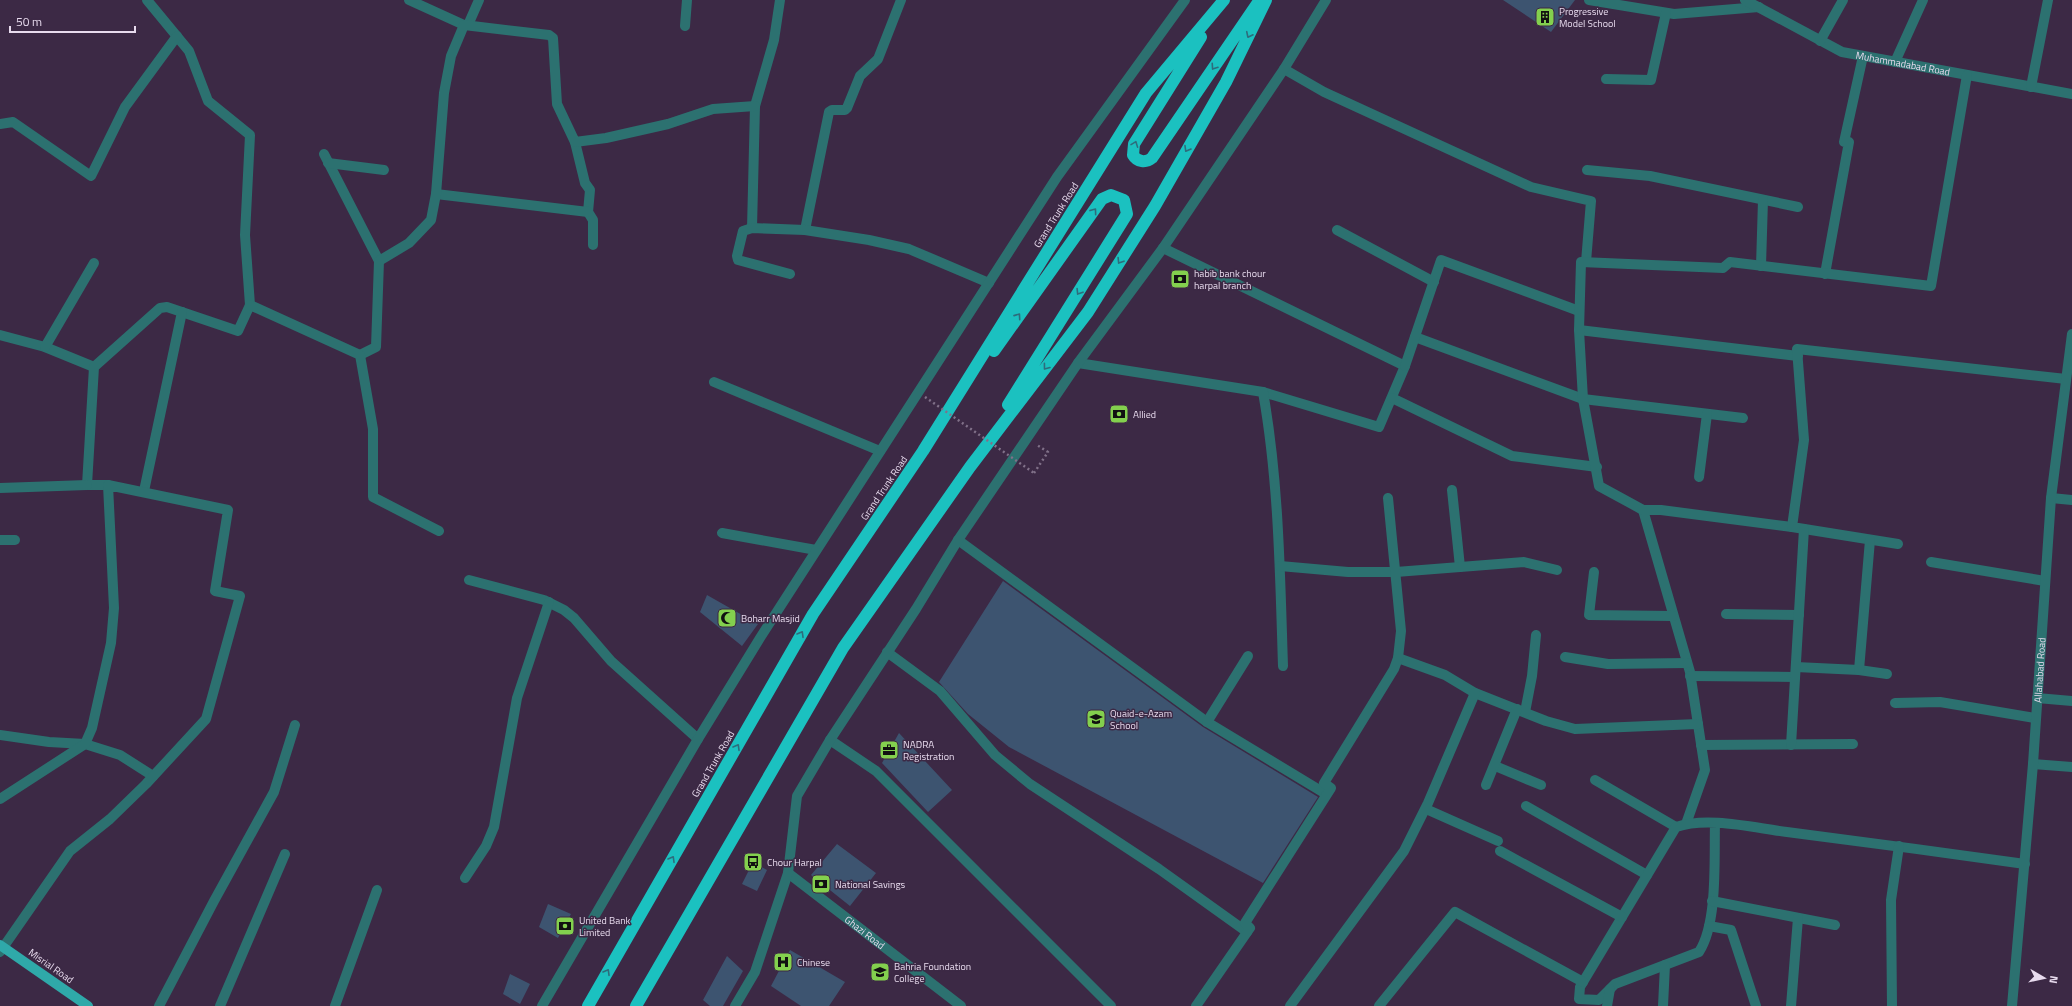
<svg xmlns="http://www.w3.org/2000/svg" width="2072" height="1006" font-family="'Titillium Web',sans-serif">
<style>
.building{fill:#3d5470}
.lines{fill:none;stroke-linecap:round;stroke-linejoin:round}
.path{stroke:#817189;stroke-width:2.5;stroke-dasharray:2 3;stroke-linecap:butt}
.minor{stroke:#2c7170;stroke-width:10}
.major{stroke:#2fa9a9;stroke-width:10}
.highway{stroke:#1bc1c0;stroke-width:12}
.path-bridge{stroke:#817189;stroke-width:2.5;stroke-dasharray:2 3;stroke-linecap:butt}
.oneway{stroke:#2d6d7c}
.labels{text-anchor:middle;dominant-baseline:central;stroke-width:3;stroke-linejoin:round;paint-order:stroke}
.poi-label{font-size:10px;fill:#e8dbee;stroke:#3c2945;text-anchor:start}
.street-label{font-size:10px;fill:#e8dbee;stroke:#3c2945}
</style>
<rect width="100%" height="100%" fill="#3c2945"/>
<path class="building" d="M1503 0H1575L1551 32Z
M1003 581 1203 727 1318 797 1263 883 1009 747 968 714 939 682Z
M707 595 758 624 742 646 700 612Z
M899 733 952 790 928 812 882 763Z
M837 844 876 873 850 906 811 875Z
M753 862 767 870 757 891 742 884Z
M548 904 571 914 558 938 539 927Z
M790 950 845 982 829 1006H801L771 986Z
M727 956 743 971 723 1006H710L703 1000Z
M510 974 530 984 520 1004 503 994Z"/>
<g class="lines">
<path class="path" d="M1034 473 1048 452 1037 445"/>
<g class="minor">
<path d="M147 0 189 51 208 101 250 135 245 235 250 305"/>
<path d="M409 0 464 25"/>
<path d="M1589 0 1674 14 1759 7"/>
<path id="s1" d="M1745 0 1842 52 2072 94"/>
<path d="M468 25 479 0"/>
<path d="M685 26 687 0"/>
<path d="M1820 41 1843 0"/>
<path d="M1895 62 1923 0"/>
<path d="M1284 69 1324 92 1531 187 1591 201 1586 262"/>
<path d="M1606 79 1651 80 1666 13"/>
<path d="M2031 87 2048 0"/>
<path d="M0 124 13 122 91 176 125 107 177 36"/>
<path d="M575 142 585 183 590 190 588 212 593 220V245"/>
<path d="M324 154 379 261"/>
<path d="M328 163 384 170"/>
<path d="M1587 170 1650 176 1798 207"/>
<path d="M436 194 588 212"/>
<path d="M752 228 755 106 774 40 780 0"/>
<path d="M805 230 829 112 832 110H845L847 108 860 76 878 59 901 0"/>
<path d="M1337 230 1434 282"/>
<path d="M1163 248 1405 366 1379 427 1263 392"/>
<path d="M1761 266 1763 200"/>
<path d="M790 274 738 260 737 256 743 231 752 228 805 230 869 240 909 249 989 283"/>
<path d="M1825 274 1849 142H1844L1863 56"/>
<path d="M1579 330 1798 356"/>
<path d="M0 335 45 347 94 367"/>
<path d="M1415 337 1583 399 1743 418"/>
<path d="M45 347 94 263"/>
<path d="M360 355 376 347 379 261 409 243 431 220 436 194 444 93 451 56 464 25 549 35 553 38 557 104 575 142 606 138 668 124 713 109 755 106"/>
<path d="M1078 363 1263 392C1279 482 1280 575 1283 666"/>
<path d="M1405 366 1441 260 1579 311"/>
<path d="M714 382 880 451"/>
<path d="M1392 398 1512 456 1597 467"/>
<path d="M1699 477 1707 414"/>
<path d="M108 485H87L94 367 160 308 167 307 238 331 250 305 360 355 373 429V497L439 531"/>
<path d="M0 488 87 485"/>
<path d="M1452 490 1460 567"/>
<path d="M144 491 182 312"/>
<path d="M2051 498 2072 500"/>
<path d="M1643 510 1690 672 1705 770 1686 824"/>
<path d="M1792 527 1661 510H1643L1599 486 1583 399 1579 330 1581 262 1723 268 1730 262 1931 286 1967 75"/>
<path d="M722 533 816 550"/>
<path d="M0 540H15"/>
<path d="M958 540 1207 722 1326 794"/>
<path d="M1898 544 1792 527 1804 440 1797 349 2066 379"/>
<path d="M1931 562 2045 581"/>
<path d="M1280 566 1348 572H1396L1524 562 1557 570"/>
<path d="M1594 572 1589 615 1673 616"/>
<path d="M469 580 544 600 564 610 574 618 611 661 698 739"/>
<path d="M1726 614 1799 615"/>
<path d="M887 652 940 691 995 755 1030 784 1159 869 1247 932"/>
<path d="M1565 657 1608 664 1687 663"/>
<path d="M1398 658 1445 675 1475 693 1546 721 1575 729 1698 724"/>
<path d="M1796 667 1859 670 1887 674"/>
<path d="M1859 670 1870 540"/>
<path d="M1690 676 1795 677"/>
<path d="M2037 698 2072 701"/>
<path d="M1895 703 1940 702 2035 718"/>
<path d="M1525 712 1532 676 1536 635"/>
<path d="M1207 722 1248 656"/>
<path d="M0 735 49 742 85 744 120 755 153 776"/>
<path d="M830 740 876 771 1111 1006"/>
<path d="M1701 745 1853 744"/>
<path d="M1791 745 1804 529"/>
<path d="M2033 764 2072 767"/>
<path d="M1495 766 1541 785"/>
<path d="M1595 780 1676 827"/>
<path d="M1486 785 1517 709"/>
<path d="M0 799 85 744 92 728 111 643 114 608 108 485 228 510 215 591 240 596 206 719 146 784 110 819 70 851 0 952"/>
<path d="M1526 806 1647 875"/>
<path d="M1426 809 1498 841"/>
<path d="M1715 823C1714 859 1718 923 1699 952L1615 984 1599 1000 1579 999 1580 987 1676 827C1708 816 1754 828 1787 832 1866 842 1946 853 2025 864"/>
<path d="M1500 851 1622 917"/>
<path id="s2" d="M788 873 961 1006"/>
<path d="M465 878 486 846 494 827 517 698 549 602"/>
<path d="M1712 901 1835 925"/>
<path d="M1709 926 1731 930 1756 1006"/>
<path d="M159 1006 214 901 274 792 295 725"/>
<path d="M220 1006 285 854"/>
<path d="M335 1006 377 890"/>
<path d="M542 1006 698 739 760 638 1057 177 1185 0"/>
<path d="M735 1006 755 972 788 873 797 796 830 740 916 609 958 540 1078 363 1163 248 1284 69 1326 0"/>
<path d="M1196 1006 1250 928 1245 923 1331 788 1324 783 1394 669 1398 658 1401 631 1388 498"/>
<path d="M1290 1006 1404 851 1428 803 1475 693"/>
<path d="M1379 1006 1455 912 1583 982"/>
<path d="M1607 1006 1610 989"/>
<path d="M1663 1006 1665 965"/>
<path d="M1791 1006 1798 918"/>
<path d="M1892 1006 1891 900 1899 846"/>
<path id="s3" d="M2012 1006 2033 764 2051 498 2072 334"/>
</g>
<path class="major" d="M0 945 88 1006"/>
<path class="highway" d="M1201 37 1134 144 1133 155C1137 162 1146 163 1152 158L1259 1
M994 351 1102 199 1111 195 1124 200 1127 214 1008 405
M588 1006 813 614 923 451 1146 93 1224 0
M636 1006 843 648 970 467 1088 312 1155 206 1226 82 1266 0"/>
<path class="path-bridge" d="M925 397 1034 473"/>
</g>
<defs><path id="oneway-chevron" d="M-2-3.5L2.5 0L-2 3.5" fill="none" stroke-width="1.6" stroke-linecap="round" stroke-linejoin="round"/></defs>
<g class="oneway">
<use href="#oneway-chevron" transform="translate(1249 35) rotate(116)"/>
<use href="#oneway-chevron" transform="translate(1214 67) rotate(124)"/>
<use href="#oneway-chevron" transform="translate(1135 144) rotate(-69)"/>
<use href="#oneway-chevron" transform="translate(1187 149) rotate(120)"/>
<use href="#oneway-chevron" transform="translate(1094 211) rotate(-54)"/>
<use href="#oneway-chevron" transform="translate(1120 261) rotate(122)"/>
<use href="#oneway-chevron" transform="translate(1079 292) rotate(122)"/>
<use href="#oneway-chevron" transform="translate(1018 316) rotate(-55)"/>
<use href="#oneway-chevron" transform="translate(1046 367) rotate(127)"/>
<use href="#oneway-chevron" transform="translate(801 634) rotate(-60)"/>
<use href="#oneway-chevron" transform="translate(737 747) rotate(-60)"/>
<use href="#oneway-chevron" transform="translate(672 859) rotate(-60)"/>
<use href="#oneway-chevron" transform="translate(607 972) rotate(-60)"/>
</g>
<defs>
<g id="building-square" transform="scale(1)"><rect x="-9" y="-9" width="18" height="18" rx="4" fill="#83d04e" stroke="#3c2945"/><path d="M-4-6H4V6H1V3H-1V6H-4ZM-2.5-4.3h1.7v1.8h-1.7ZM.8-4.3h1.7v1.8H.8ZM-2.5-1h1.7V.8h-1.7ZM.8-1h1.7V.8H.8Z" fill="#111"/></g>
<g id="bank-square" transform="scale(1)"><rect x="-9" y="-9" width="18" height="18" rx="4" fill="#83d04e" stroke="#3c2945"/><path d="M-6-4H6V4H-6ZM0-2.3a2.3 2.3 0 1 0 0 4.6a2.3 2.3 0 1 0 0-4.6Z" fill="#111"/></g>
<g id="mosque-square" transform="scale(1)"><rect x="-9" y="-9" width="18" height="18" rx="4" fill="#83d04e" stroke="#3c2945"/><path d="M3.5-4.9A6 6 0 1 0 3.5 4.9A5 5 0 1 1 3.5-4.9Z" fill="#111"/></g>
<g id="school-square" transform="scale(1)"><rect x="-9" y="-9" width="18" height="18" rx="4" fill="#83d04e" stroke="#3c2945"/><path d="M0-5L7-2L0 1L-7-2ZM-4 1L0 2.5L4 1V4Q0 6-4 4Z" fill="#111"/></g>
<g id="office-square" transform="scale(1)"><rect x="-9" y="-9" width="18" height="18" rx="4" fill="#83d04e" stroke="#3c2945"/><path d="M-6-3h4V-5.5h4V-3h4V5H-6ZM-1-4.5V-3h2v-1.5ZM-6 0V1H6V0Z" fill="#111"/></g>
<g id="bus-square" transform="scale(1)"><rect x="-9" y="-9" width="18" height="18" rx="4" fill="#83d04e" stroke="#3c2945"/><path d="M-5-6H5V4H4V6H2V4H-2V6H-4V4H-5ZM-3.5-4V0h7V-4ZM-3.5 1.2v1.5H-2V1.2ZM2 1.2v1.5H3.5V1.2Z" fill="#111"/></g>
<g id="hospital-square" transform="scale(1)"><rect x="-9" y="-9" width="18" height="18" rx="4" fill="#83d04e" stroke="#3c2945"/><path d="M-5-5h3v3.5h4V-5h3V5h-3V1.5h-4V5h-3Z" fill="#111"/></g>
<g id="university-square" transform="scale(1)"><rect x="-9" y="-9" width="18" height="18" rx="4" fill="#83d04e" stroke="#3c2945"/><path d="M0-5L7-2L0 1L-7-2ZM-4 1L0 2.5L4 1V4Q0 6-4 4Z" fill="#111"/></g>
</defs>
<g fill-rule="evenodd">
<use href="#building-square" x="1545" y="17"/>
<use href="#bank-square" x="1180" y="279"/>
<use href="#bank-square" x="1119" y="414"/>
<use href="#mosque-square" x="727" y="618"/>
<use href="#school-square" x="1096" y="719"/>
<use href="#office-square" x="889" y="750"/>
<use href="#bus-square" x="753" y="862"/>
<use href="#bank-square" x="821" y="884"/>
<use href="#bank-square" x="565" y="926"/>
<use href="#hospital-square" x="783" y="962"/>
<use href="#university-square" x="880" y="972"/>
</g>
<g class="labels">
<g class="poi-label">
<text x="1559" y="11">Progressive<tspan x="1559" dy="12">Model School</tspan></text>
<text x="1194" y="273">habib bank chour<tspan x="1194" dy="12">harpal branch</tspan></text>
<text x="1133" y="414">Allied</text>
<text x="741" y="618">Boharr Masjid</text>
<text x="1110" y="713">Quaid-e-Azam<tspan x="1110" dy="12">School</tspan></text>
<text x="903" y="744">NADRA<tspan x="903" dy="12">Registration</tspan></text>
<text x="767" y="862">Chour Harpal</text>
<text x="835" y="884">National Savings</text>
<text x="579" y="920">United Bank<tspan x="579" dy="12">Limited</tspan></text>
<text x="797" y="962">Chinese</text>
<text x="894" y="966">Bahria Foundation<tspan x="894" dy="12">College</tspan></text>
</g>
<g class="street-label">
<text stroke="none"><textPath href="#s1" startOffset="172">Muhammadabad Road</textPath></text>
<text transform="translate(1056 215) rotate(-58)">Grand Trunk Road</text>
<text transform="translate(884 488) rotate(-56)">Grand Trunk Road</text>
<text stroke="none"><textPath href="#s3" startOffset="337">Allahabad Road</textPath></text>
<text transform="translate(713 764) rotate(-60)">Grand Trunk Road</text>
<text stroke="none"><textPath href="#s2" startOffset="97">Ghazi Road</textPath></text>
<text transform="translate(51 966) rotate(35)">Misrial Road</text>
</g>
</g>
<g transform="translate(2044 978) rotate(99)" stroke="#3c2945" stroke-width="3" paint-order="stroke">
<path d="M0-3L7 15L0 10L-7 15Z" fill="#e8dbee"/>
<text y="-6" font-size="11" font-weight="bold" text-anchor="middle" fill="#e8dbee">N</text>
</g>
<path d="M10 26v6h125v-6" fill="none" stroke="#e8dbee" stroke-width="2"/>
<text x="16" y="26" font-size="12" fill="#e8dbee" stroke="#3c2945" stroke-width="3" paint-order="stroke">50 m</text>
</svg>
